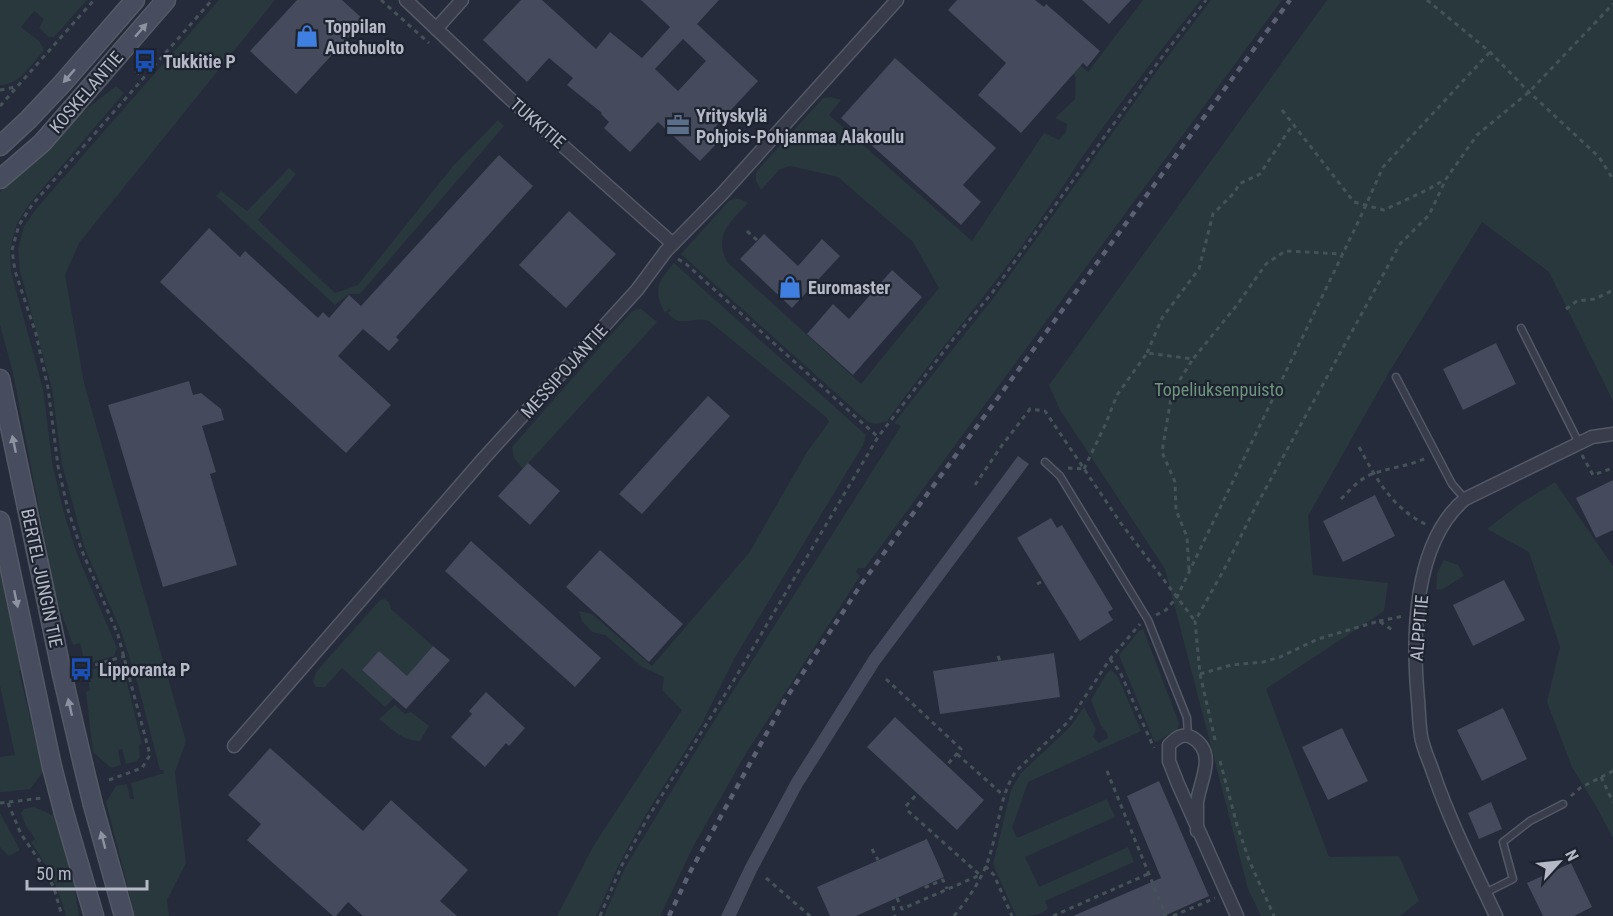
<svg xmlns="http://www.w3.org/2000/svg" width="1613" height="916" font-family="'Roboto Condensed',sans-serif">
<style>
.green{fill:#28383d}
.building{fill:#454a5c;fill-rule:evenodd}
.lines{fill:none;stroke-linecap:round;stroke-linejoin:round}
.lane-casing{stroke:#545966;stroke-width:9}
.street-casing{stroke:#545966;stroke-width:15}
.secondary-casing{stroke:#545966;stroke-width:21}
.path{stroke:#455359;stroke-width:3;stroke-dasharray:4.5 4.5;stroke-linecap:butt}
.lane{stroke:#393d4b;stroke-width:6}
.street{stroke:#393d4b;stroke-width:12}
.secondary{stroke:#474c5e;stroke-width:18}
.rail{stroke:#5b6172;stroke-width:4.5;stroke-dasharray:6 6;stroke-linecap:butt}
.secondary-bridge-casing{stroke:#545966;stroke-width:21;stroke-linecap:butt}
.secondary-bridge{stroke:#474c5e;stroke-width:18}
.oneway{fill:#8e93a2}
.labels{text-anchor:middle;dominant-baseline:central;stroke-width:4.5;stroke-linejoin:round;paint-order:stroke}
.poi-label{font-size:18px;font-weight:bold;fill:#b5b9c7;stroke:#1e2330;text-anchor:start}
.street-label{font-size:18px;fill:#b5b9c7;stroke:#1e2330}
.park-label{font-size:18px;fill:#6e957d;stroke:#1e2330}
</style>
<rect width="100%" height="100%" fill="#252b3b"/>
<path class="green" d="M0 0H87L54 37H49L39 28 44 19 34 11 21 27 39 41 44 50C32 63 19 86 0 85Z
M219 0H275L79 243 65 275 84 383 186 741 175 772 186 863 167 900 169 916H135L106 802 116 786 127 784 130 799H134L131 783 164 773 163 770H160L138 685 121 631 85 549 62 465 52 389 20 271 18 249 24 226 36 209Z
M996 0H1009L1088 72 1143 0H1201C1166 43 1133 86 1101 130 1073 169 1049 209 1021 247 978 306 930 361 887 421L876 424 868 422 681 254 729 201C737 197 741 199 748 203 731 222 713 234 727 262L861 384 939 288 913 242 838 177 791 166 780 169 761 190 756 181V172L823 98 831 97 841 100 829 115 972 241 1044 133 1059 140 1066 132 1067 124 1055 118 1075 99 1076 77Z
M1211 0H1282L865 568H858L856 572 860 576 745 755 694 845 660 916H604L625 868 709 729 901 426 894 423 995 296 1162 64Z
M1327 0H1613V401L1549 272 1482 222 1388 374 1308 516 1313 575 1388 583 1384 611 1266 689 1329 857 1399 856 1419 901 1400 916H1261L1248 889 1165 569 1060 410 1049 385Z
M116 86 124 93 30 203 17 223 10 249 11 272 43 389 53 467 64 513 77 554 117 648 114 656 88 663 84 660 80 643 73 645 56 598 13 373 0 325V192L22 168 84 111Z
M498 120 504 126 360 294H349L335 305 216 196 221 191 247 211 289 168 296 174 258 220 335 293 358 285 453 166Z
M674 263 866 435 863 445 734 659 700 727 645 816 619 864 596 916H557L594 845 682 710 662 690 664 677 642 667 605 635 592 632 582 621 579 611 592 614 652 666 749 553 807 452 829 422 827 418 709 321C693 316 680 329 668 313L671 310 669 309 665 313C653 289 657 283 674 263Z
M638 309H641L657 322 523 469 514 458 512 447 631 312Z
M1555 482 1613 566V838L1597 808 1572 767 1547 702 1560 647 1529 552 1487 529 1518 505Z
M1444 560 1458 565 1464 576 1441 590 1436 589 1437 574Z
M0 563 21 670 19 671 43 772 30 789 4 792H0V757L15 755 0 686Z
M384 599 389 602 391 609 433 646 407 676 379 651 362 670 394 698 385 707 342 668 325 687H316L313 682 316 672 380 600Z
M1143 629 1179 723 1177 730 1156 742 1154 741 1119 655 1139 631Z
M117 663 123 666 142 744 139 745 140 757 137 761 126 764 122 749 118 750 121 765 111 768 93 752 86 692 90 690 87 673 90 670Z
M1111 670 1118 677 1141 731 1028 782 1012 828 1017 838 1107 799 1115 817 1025 857 1039 887 1128 847 1134 862 1045 901 1048 908C1042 916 1027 916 1016 916L993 864 1011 790 1021 773 1070 727 1084 707 1096 729 1093 737 1099 743 1108 738 1107 733 1101 726 1091 700 1107 673Z
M395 705 405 714 411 712 429 726 420 741C403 741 392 729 379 719Z
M34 807 54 816 73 878 79 916H66C58 888 48 866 31 842L35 839 26 826 21 813 24 809Z
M0 813 20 850 9 856 0 847Z"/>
<path class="building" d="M297 0H342L364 20 296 94 250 51Z
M521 0H542L596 49 610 32 642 58 670 27 641 0H719L697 24 758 81 716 126 725 135 700 161 658 122 630 152 604 128 609 122 601 114 602 113 567 85 573 78 549 58 527 82 483 40ZM683 39 706 61 678 91 655 69Z
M957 0H1035L1044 7 1046 4 1100 51 1087 67 1083 63 1021 133 978 95 1006 63 948 10Z
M1082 0H1131L1109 24Z
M895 58 996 148 963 185 981 202 961 225 841 118Z
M499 155 533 186 396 337 399 340 389 351 363 329 338 356 391 405 346 453 160 282 209 228 240 257 245 251 318 318 323 312 329 318 349 295 361 306Z
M569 211 616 254 566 308 519 265Z
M764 234 798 266 822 239 840 256 792 308 740 259Z
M892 270 922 297 853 375 807 334 833 304 849 319Z
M1496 343 1516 384 1463 410 1443 369Z
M189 381 193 395 201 393 221 409 224 420 202 426 216 472 210 474 237 565 163 587 108 405Z
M708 396 730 416 642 514 619 494Z
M1018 456 1029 464 879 665 802 787 757 871 736 916H721L745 866 792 779 870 655Z
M528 463 560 491 530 525 498 496Z
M1613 480V530L1596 538 1576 498Z
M1375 495 1395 536 1343 562 1323 521Z
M1051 518 1057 528 1062 525 1113 609 1108 612 1113 620 1080 641 1017 538Z
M471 541 601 658 575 687 445 571Z
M600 550 683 624 649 662 566 587Z
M1504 580 1525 620 1473 646 1453 605Z
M433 646 450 660 406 709 362 670 379 651 407 676Z
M1054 653 1060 697 940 714 933 671Z
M486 692 525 728 509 746 506 743 485 767 451 737 472 714 469 711Z
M1503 708 1527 759 1482 781 1457 730Z
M895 717 984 800 957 830 867 747Z
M1342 728 1368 781 1328 800 1302 747Z
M270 748 363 831 391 800 468 870 440 901 457 916H363L348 902 336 916H333L247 840 261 824 228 795Z
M1159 781 1209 896 1164 916H1073L1161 878 1127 796Z
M1491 802 1502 829 1479 839 1468 813Z
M927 839 944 877 856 916H830L817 887Z
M1571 863 1592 907 1574 916H1543L1527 883Z"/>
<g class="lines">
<g class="lane-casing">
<path id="lane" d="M1521 328 1579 443
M1396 377 1452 484 1465 499
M1045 462 1060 476 1148 620 1187 718 1188 736
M1485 893 1513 879 1503 842 1530 821 1563 804"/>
</g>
<g class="street-casing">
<path id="street" d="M406 0 507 96 673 244
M436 29 462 0
M234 746 484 458 637 290 666 251 722 194 897 0
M1197 831C1197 822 1197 812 1197 803 1199 782 1218 754 1193 738 1183 732 1176 738 1169 745V761L1178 784 1237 916
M1496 916C1474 869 1451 824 1434 775 1430 762 1423 749 1421 736 1419 724 1419 711 1418 700 1412 636 1413 543 1465 499L1592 437 1613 434"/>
</g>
<g class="secondary-casing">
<path id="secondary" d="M0 146 28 120 62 84 135 0
M0 179 42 143 166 0
M0 379 62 674 83 764
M0 521 52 767
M93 805 124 916
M64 813 94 916"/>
</g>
<path class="path" d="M381 0 429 43
M1427 0 1490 52 1529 92 1599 157 1613 179
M136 71 144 78
M0 90 16 87
M0 106 94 0
M1282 110 1354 202 1384 210 1427 190 1444 180
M747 231 757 240
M678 259 686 264 878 437
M1566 309 1577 301 1595 299 1613 290
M1147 353 1162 318 1199 269 1213 214 1235 192 1239 184 1260 174 1293 124
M1359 447C1377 480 1392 508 1427 525
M1582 455 1593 475 1613 468
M1068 468 1084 469
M1084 469 1106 423 1117 395 1147 353 1193 359 1237 305 1266 264 1285 251 1343 254
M975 485 1000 448 1030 409 1045 411 1120 522 1195 621
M1341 499C1351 489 1361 477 1375 473 1393 467 1409 466 1426 458
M1189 570 1187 537 1176 510 1175 482 1162 452 1172 392 1193 359
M1037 584 1043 581
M1156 615 1166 610 1177 597 1361 216 1383 167 1490 52
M1379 621 1404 616
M998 656 1000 661
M1110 659 1120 672 1154 748
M78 670 125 656
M1200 674 1231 665 1263 662 1280 657 1318 639 1379 621 1394 631
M886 679 961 749 947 765
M1215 740 1200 674 1195 621 1226 566 1255 508 1400 244 1429 215 1446 179 1477 135 1529 92 1613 4
M957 754 1004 796
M1220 761 1237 825 1249 860 1274 916
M1107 771 1166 916
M1601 777 1613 802
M109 780 142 768 150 755 118 635 82 551 68 510 58 466 48 388 36 334 15 271 12 250 19 225 32 205 212 0
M1571 796 1580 788 1613 771
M0 803 43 798
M8 803 21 834 41 863 54 888 62 916
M906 806 918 793
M872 849 878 860
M985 866 994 875 1012 916
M766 878 810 916
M925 886 926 887 943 880 947 889
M897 898 902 909 980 875 908 811
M893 906 895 916
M600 916 622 865 647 819 734 680 878 437 954 338 992 293 1159 61 1206 0
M954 916C969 898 985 875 991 851 999 824 1000 795 1016 771L1069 721 1110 659 1140 624
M1053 916 1148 874
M1173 916 1215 898"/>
<use href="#lane" class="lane"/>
<use href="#street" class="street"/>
<use href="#secondary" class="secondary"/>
<path class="rail" d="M669 916 689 874 785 700 862 583 1290 0"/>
<g class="secondary-bridge-casing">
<path id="secondary-bridge" d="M83 764 93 805
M52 767 64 813"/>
</g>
<use href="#secondary-bridge" class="secondary-bridge"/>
</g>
<defs><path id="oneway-solid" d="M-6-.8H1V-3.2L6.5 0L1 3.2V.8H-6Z" transform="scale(1.5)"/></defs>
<g class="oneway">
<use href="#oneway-solid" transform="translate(141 30) rotate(-49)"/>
<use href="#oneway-solid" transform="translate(69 76) rotate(131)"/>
<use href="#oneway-solid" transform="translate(14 444) rotate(-102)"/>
<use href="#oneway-solid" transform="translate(16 599) rotate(78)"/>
<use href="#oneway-solid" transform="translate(70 707) rotate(-103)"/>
<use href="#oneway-solid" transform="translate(103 840) rotate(-105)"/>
</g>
<defs>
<g id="shop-bare" transform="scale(1.8)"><path d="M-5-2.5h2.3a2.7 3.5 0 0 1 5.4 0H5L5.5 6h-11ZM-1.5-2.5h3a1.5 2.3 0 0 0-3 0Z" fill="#3f7fe0" stroke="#1e2330" stroke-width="2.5" paint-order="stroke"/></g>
<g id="bus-bare" transform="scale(1.8)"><path d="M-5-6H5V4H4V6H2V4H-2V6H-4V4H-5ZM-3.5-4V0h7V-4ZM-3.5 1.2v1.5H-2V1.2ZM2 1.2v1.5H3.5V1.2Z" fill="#1a4fb4" stroke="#1e2330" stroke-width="2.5" paint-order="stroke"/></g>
<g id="office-bare" transform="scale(1.8)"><path d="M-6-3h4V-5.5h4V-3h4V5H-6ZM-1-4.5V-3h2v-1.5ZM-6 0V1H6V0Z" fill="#5c6f8a" stroke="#1e2330" stroke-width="2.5" paint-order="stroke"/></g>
</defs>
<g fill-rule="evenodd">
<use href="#shop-bare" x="307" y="36"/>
<use href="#bus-bare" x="145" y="61"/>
<use href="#office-bare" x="678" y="125"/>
<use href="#shop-bare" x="790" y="287"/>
<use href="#bus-bare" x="81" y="669"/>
</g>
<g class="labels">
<g class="poi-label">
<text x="325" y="26">Toppilan<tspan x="325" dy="21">Autohuolto</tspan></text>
<text x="163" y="61">Tukkitie P</text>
<text x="696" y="115">Yrityskylä<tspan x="696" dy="21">Pohjois-Pohjanmaa Alakoulu</tspan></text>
<text x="808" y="287">Euromaster</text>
<text x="99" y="669">Lipporanta P</text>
</g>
<g class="street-label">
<text transform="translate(86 92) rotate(-49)">KOSKELANTIE</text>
<text transform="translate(538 123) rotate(41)">TUKKITIE</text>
<text transform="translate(564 371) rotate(-48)">MESSIPOJANTIE</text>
<text transform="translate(42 578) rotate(78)">BERTEL JUNGIN TIE</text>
<text transform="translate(1419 628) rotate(-85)">ALPPITIE</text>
</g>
<g class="park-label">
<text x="1219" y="389">Topeliuksenpuisto</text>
</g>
</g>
<g transform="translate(1559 862) rotate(63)" stroke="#1e2330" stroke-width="4.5" paint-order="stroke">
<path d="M0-4.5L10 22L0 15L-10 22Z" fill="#b5b9c7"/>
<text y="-9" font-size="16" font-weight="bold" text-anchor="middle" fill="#b5b9c7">N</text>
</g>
<path d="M27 880v9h120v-9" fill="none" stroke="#b5b9c7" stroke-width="3"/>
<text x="36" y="880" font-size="18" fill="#b5b9c7" stroke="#1e2330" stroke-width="4.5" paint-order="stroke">50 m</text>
</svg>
